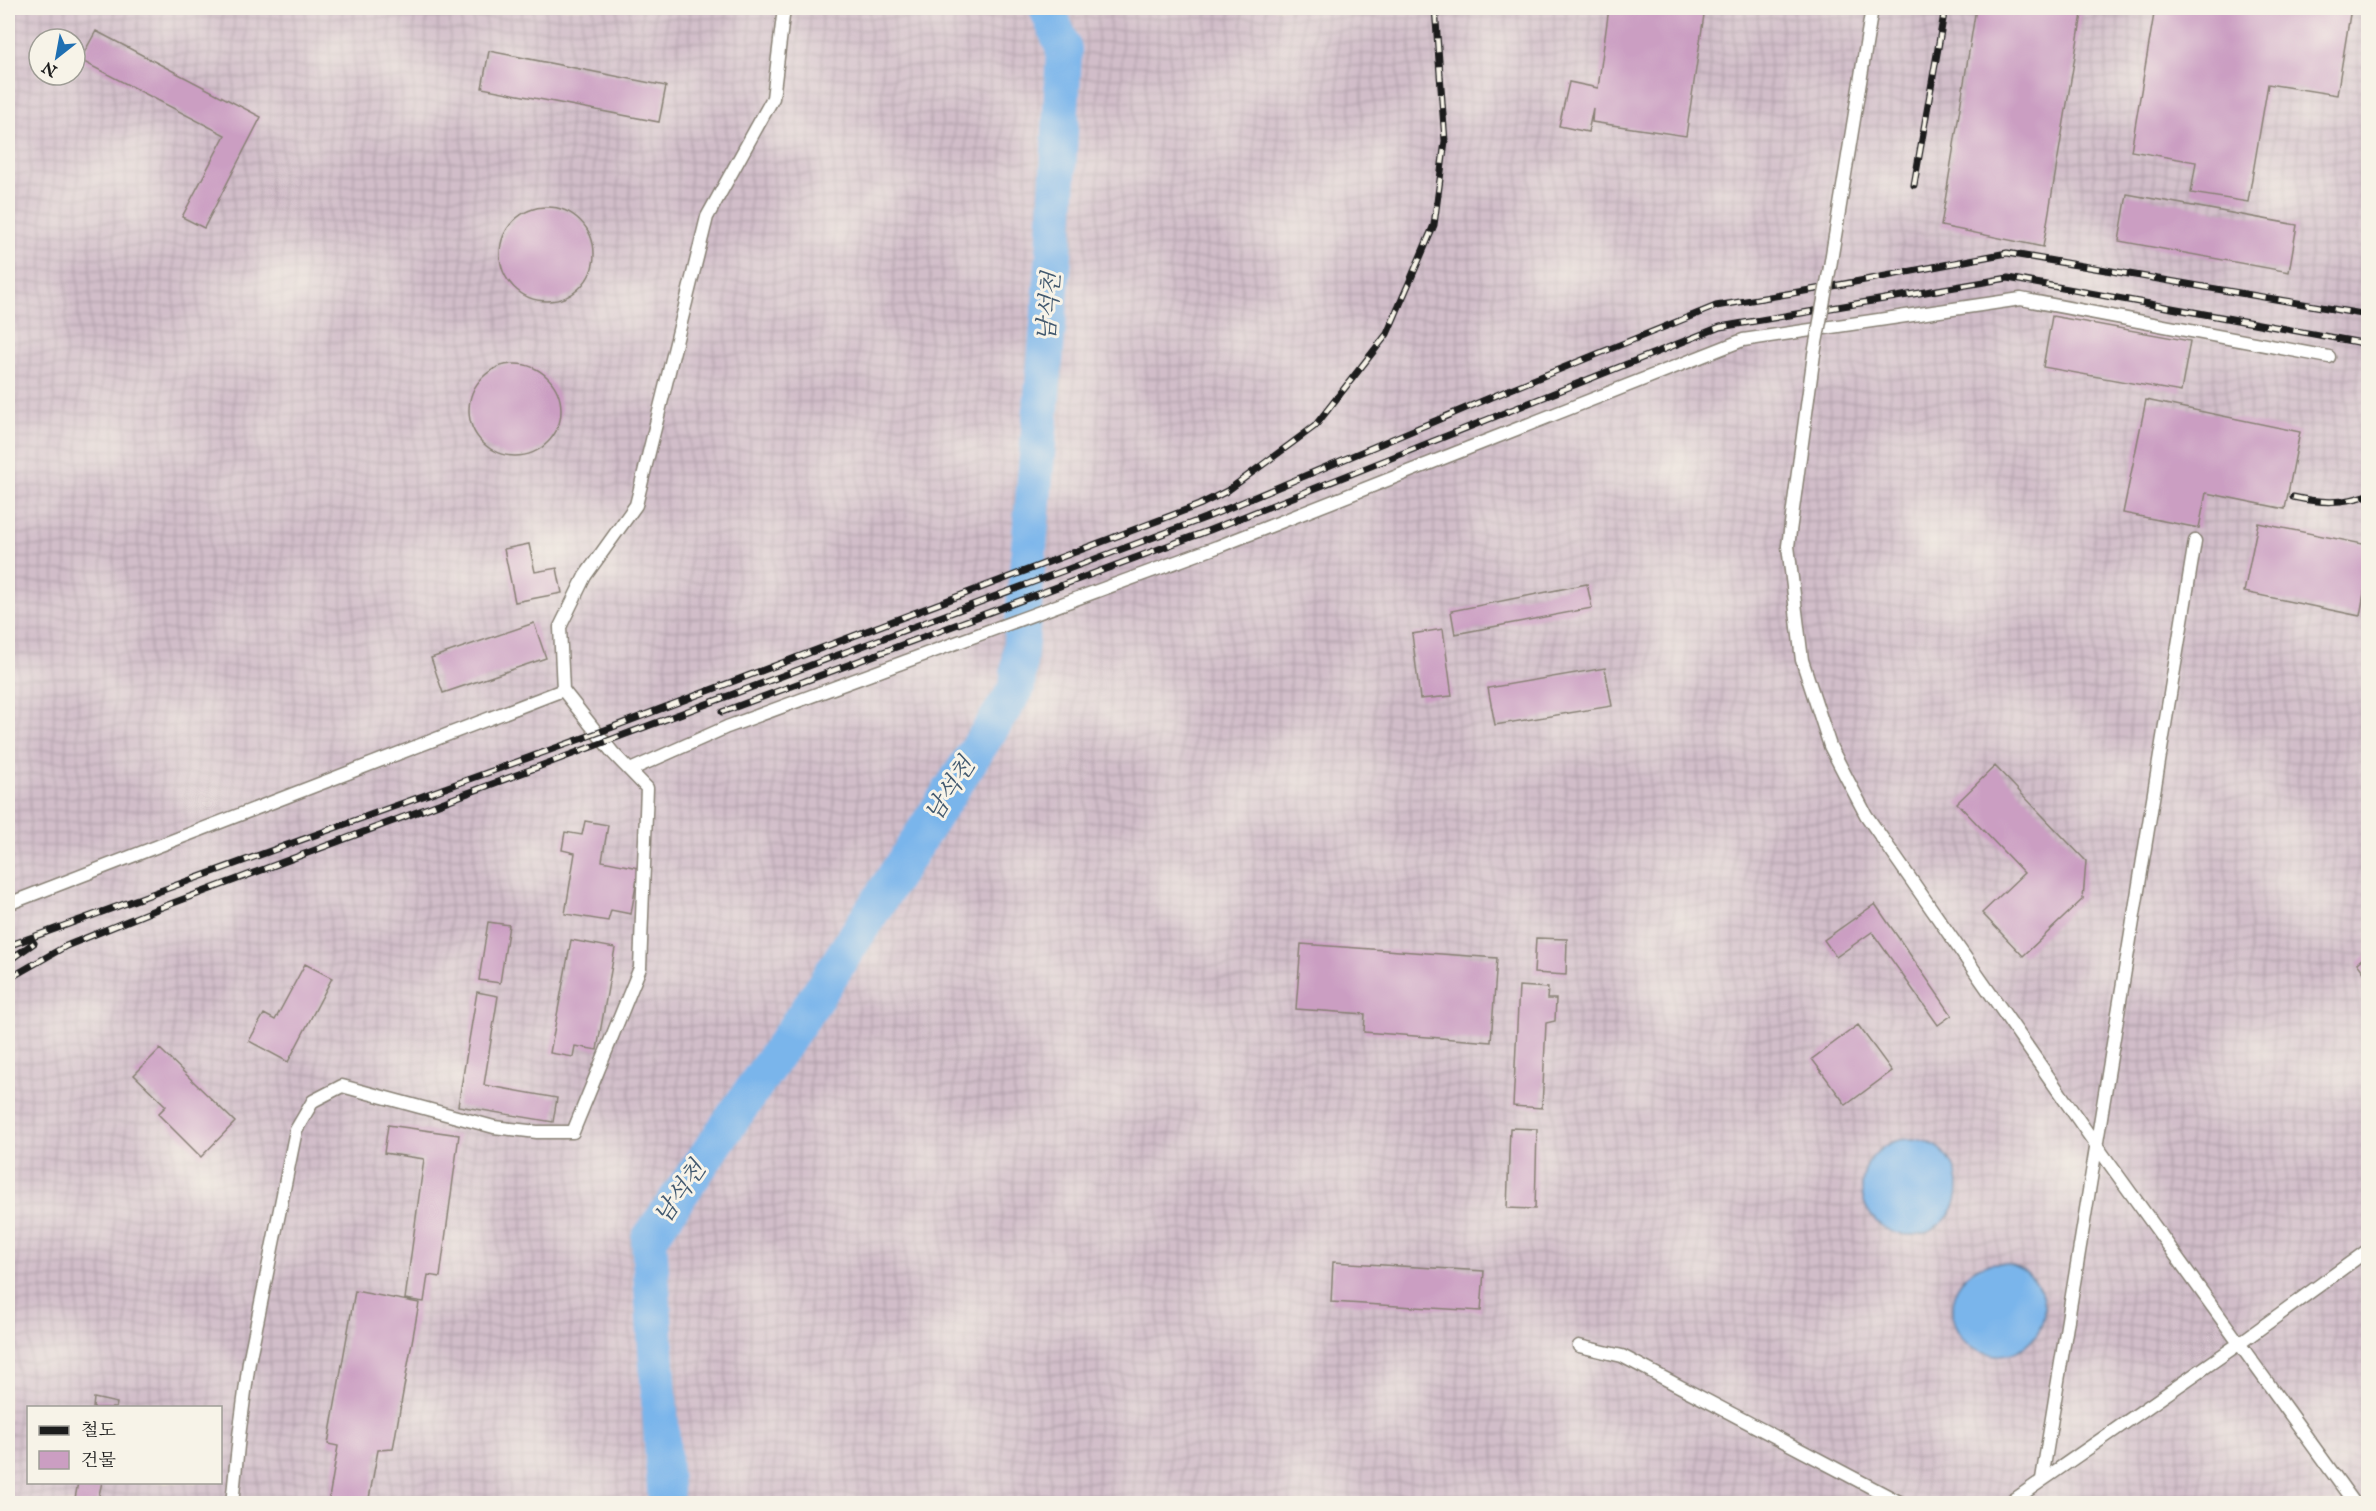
<svg xmlns="http://www.w3.org/2000/svg" width="2376" height="1511" font-family="'IM FELL English','Noto Serif KR',serif">
<style>
.industrial{fill:url(#industrial-grid);fill-rule:evenodd}
.water{fill:#7ab5eb;stroke:#4b6884;stroke-width:1.5}
.lines{fill:none;stroke-linecap:round;stroke-linejoin:round}
.river{stroke:#7ab5eb;stroke-width:36}
.building{fill:#cb9ec2}
.service-casing{stroke:#888175;stroke-width:15}
.service{stroke:#fff;stroke-width:12}
.rail-casing{stroke:#1c1c1c;stroke-width:7}
.rail{stroke:#f7f3e8;stroke-width:4.5;stroke-dasharray:14;stroke-linecap:butt}
.service-bridge-casing{stroke:#888175;stroke-width:15;stroke-linecap:butt}
.service-bridge{stroke:#fff;stroke-width:12}
.labels{text-anchor:middle;dominant-baseline:central;stroke-width:6;stroke-linejoin:round;paint-order:stroke}
.water-label{font-size:24px;font-style:italic;fill:#42596f;stroke:#f7f3e8}
</style>
<defs>
<pattern id="industrial-grid" width="8" height="8" patternUnits="userSpaceOnUse" patternTransform="scale(1.5)"><rect width="8" height="8" fill="#d1bdc9"/><path d="M0 4h8M4 0v8" fill="none" stroke="#b3a2ac"/></pattern>
</defs>
<rect width="100%" height="100%" fill="#f7f3e8"/>
<filter id="ink" filterUnits="userSpaceOnUse"><feTurbulence type="fractalNoise" baseFrequency=".0167" numOctaves="2"/><feDisplacementMap in="SourceGraphic" scale="12" xChannelSelector="R" yChannelSelector="G"/><feConvolveMatrix kernelMatrix="1 2 1 2 8 2 1 2 1" color-interpolation-filters="sRGB"/></filter>
<filter id="wash" filterUnits="userSpaceOnUse"><feTurbulence type="fractalNoise" baseFrequency=".008" numOctaves="4" result="noise"/><feDisplacementMap in="SourceGraphic" scale="24" xChannelSelector="R" yChannelSelector="G"/><feGaussianBlur stdDeviation="1.35" result="paint"/><feColorMatrix in="noise" values="0 0 0 0 0 0 0 0 0 0 0 0 0 0 0 0 0 1.4 0 .05"/><feComposite in="paint" operator="in"/></filter>
<g filter="url(#wash)">
<rect width="100%" height="100%" fill="#f3e6ce"/>
<path class="industrial" d="M8 8H2368V1503H8ZM39 39H75V75H39ZM28 1408H220V1482H28Z"/>
<path class="water" d="M1862 1187a48 48 0 1 1 96 0a48 48 0 1 1-96 0Z
M1952 1309a46 46 0 1 1 92 0a46 46 0 1 1-92 0Z"/>
<g class="lines">
<path class="river" d="M666 1504 649 1239 813 1002 1017 688 1054 256 1064 50 1047 8"/>
</g>
<g id="blocks">
<path class="building" d="M1609 8H1705L1686 136 1592 122 1593 108 1588 132 1559 126 1569 82 1598 88Z
M1976 8H2083L2043 247 1941 226Z
M2155 8H2351L2337 95 2268 84 2248 202 2191 193 2196 162 2131 151Z
M96 31 261 117 204 228 182 217 225 135 80 60Z
M489 51 666 86 659 122 482 88Z
M2127 194 2297 225 2289 272 2119 241Z
M500 254a47 47 0 1 1 94 0a47 47 0 1 1-94 0Z
M2052 316 2190 341 2181 392 2043 367Z
M469 410a46 46 0 1 1 92 0a46 46 0 1 1-92 0Z
M2146 400 2300 432 2285 509 2206 493 2199 528 2123 513Z
M2258 523 2368 545V571L2360 616 2244 592Z
M529 544 535 572 557 568 562 593 515 602 504 549Z
M1587 584 1592 608 1455 634 1451 611Z
M534 623 546 658 443 693 431 658Z
M1443 629 1452 696 1420 699 1412 634Z
M1605 668 1612 706 1495 725 1488 688Z
M1995 766 2086 861 2083 899 2023 956 1982 913 2024 873 1957 803Z
M585 821 608 825 602 861 639 868 631 914 611 910 608 921 565 914 575 853 562 850 565 832 582 835Z
M1875 904 1952 1015 1938 1025 1872 932 1836 957 1824 940Z
M488 922 509 925 500 983 479 980Z
M1536 938 1567 939 1566 975 1534 973Z
M571 940 615 948 597 1050 575 1046 573 1057 550 1053Z
M1301 944 1497 958 1491 1042 1364 1032 1365 1014 1296 1009Z
M2368 954V978L2357 963Z
M305 964 332 978 288 1062 249 1041 264 1014 275 1020Z
M1519 986 1548 988 1547 999H1556L1555 1021 1546 1023 1542 1108 1513 1106Z
M477 992 498 996 484 1085 557 1098 553 1122 458 1106Z
M1858 1025 1892 1071 1846 1105 1812 1059Z
M160 1049 235 1122 201 1157 158 1114 166 1106 134 1075Z
M388 1125 459 1135 440 1277 428 1275 424 1302 405 1299 424 1159 384 1153Z
M1510 1128 1537 1129 1535 1209 1507 1208Z
M1333 1262 1484 1271 1481 1311 1331 1302Z
M355 1291 419 1303 393 1449 378 1450 368 1504H328L338 1446 328 1444Z
M94 1398 117 1403 116 1408H93Z
M78 1482H102L97 1504H74Z"/>
</g>
</g>
<g filter="url(#ink)">
<use href="#blocks" fill-opacity="0" stroke="#888175" stroke-width="1.5"/>
<g class="lines">
<g class="service-casing">
<path id="service" d="M1830 267 1872 8
M1814 354 1788 546 1802 660 1830 746 1866 815 2096 1145 2355 1504
M630 770 727 727 1217 547 1743 340 2021 299 2329 357
M8 904 563 690
M1579 1346 1622 1356 1903 1504
M2042 1479 2195 541
M232 1504 239 1436 249 1362 296 1130 313 1101 342 1086 494 1127 537 1132H573L640 968 647 788 613 753 563 690 560 627 585 576 636 505 707 217 773 98 784 8
M2008 1504 2240 1343 2368 1250"/>
</g>
<use href="#service" class="service"/>
<g class="rail-casing">
<path id="rail" d="M1914 185 1945 8
M2293 497C2320 503 2343 504 2368 495
M722 712 1210 530 1720 327 2008 278 2368 344
M8 946 597 733 1199 505 1227 491 1315 426 1387 334 1434 225 1445 141 1435 8
M8 961 34 943
M8 979 66 946 157 909 1205 518 1511 389 1716 306 1828 287 2007 253 2368 315"/>
</g>
<use href="#rail" class="rail"/>
<g class="service-bridge-casing">
<path id="service-bridge" d="M1814 354 1830 267"/>
</g>
<use href="#service-bridge" class="service-bridge"/>
</g>
</g>
<g class="labels">
<g class="water-label">
<text transform="translate(1050 307) rotate(-85)">남석천</text>
<text transform="translate(951 790) rotate(-57)">남석천</text>
<text transform="translate(681 1193) rotate(-55)">남석천</text>
</g>
</g>
<rect width="2376" height="1511" fill="none" stroke="#f7f3e8" stroke-width="30"/>
<rect x="27" y="1406" width="195" height="78" fill="#f7f3e8" stroke="#9f9d96" stroke-width="1.5"/>
<rect x="39" y="1426" width="30" height="9" fill="#1c1c1c" stroke="#9f9d96" stroke-width="1.5"/>
<text x="81" y="1436" font-size="18" fill="#1c1c1c">철도</text>
<rect x="39" y="1451" width="30" height="18" fill="#cb9ec2" stroke="#9f9d96" stroke-width="1.5"/>
<text x="81" y="1466" font-size="18" fill="#1c1c1c">건물</text>
<g transform="translate(57 57) rotate(211)"><circle r="28" fill="#f7f3e8" stroke="#9f9d96" stroke-width="1.5"/>
<path d="M0-4.5L10 22L0 15L-10 22Z" fill="#1f6fb2"/>
<text y="-9" font-size="16" font-weight="bold" text-anchor="middle" fill="#1c1c1c">N</text>
</g>
</svg>
